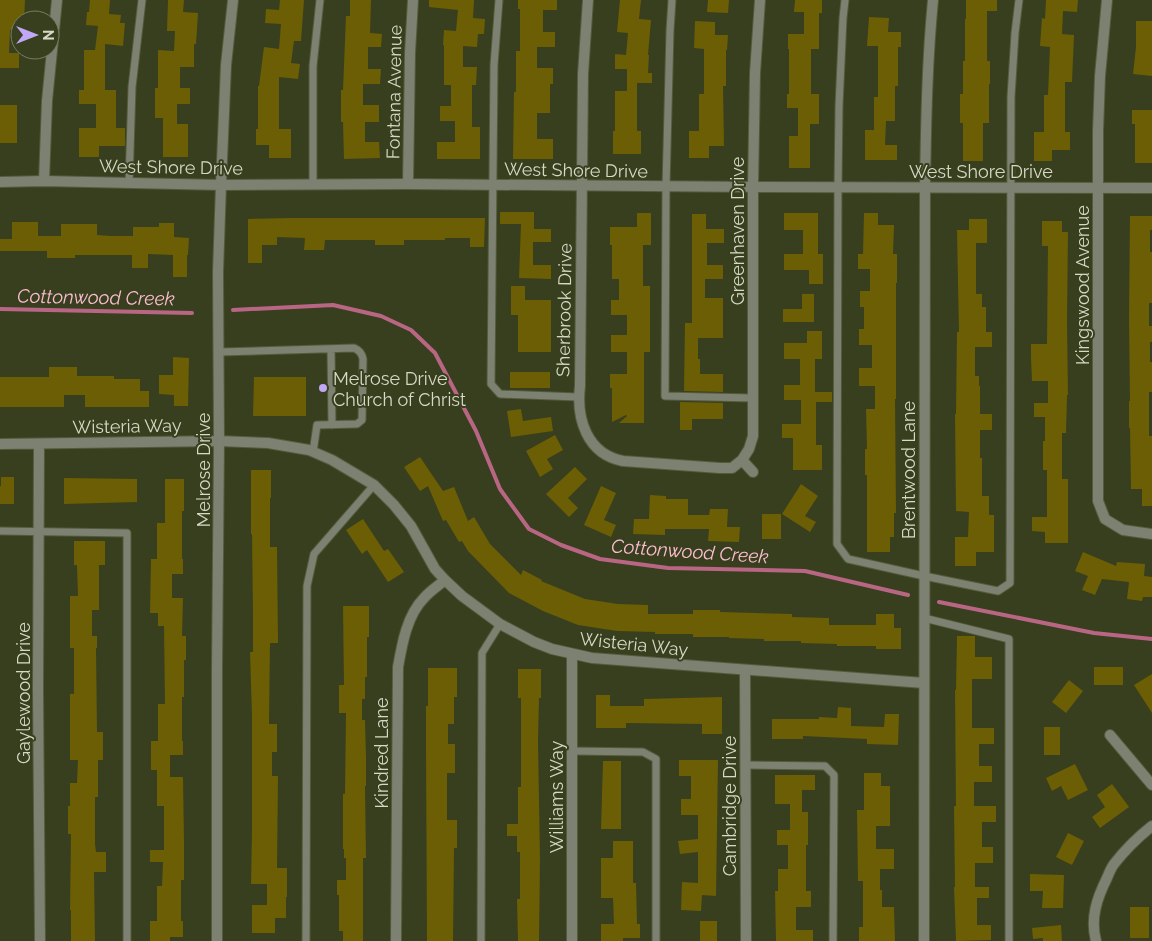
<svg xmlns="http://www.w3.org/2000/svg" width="1152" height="941" font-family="Raleway,sans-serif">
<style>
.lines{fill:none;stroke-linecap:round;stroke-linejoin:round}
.stream{stroke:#b96684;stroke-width:4}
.building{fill:#6c5e04}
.service-casing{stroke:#545b3c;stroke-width:9}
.minor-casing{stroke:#545b3c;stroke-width:12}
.tertiary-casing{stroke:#545b3c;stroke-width:12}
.service{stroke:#7d8171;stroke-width:7}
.minor{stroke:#7d8171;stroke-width:10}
.tertiary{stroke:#7d8171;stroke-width:10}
.poi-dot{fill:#c0a8f4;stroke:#383f1e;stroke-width:2}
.labels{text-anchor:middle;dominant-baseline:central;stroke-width:4;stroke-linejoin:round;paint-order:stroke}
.street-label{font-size:18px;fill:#d5d9c6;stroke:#383f1e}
.poi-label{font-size:18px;fill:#d5d9c6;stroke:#383f1e;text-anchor:start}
.water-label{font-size:19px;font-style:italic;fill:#fbbcd0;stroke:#383f1e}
</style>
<rect width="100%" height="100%" fill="#383f1e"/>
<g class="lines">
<path class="stream" d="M0 309 192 313
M233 310 333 305 381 316 411 330 435 353 476 431 500 489 529 529 561 545 600 559 668 568 805 571 908 595
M939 602 1094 633 1152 639"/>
</g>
<path class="building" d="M0 0H25L24 20H20V31L10 30 9 53H19V68H0Z
M90 0H110L109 14 121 15 120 23H125L123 46 105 44V90H116V128H125V146H99V157H79V128H96V104H79V90H84V50H95L98 26 86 25 87 12H89Z
M168 0H184L183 12 198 13 196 44H194V67H180V88H190V104H177V124H188V157H163V118H155V88H158V50L174 51 175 31H167Z
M280 0H304L301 41H294L291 63 300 64 298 79 279 77V129H291V158H269V145H256V129H258V86H259L264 47 279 49 281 24 265 23 266 9 279 10Z
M350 0H371L370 33 382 34 381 47H368V69H381L380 84H363V105H379V122H365V142H379L380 158 344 159 343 122H341V90H343L346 16H350Z
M429 0H474L473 18 485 19 484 34H478L477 47 463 46V67H477L476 85H472V127H480V159H437V142H455V121H440V106H451V85H444V45H443L444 30 456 31 458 10 429 7Z
M518 0H557V10H543V32H555V47H537V68H553V84H550V113H537V139H553V159H513L514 92H516V51H520V9H518Z
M620 0H641L639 19 651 20 648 55H649L648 73H652V83H637V131H641V154H613V131H615V91H627V69H615V54L626 55 628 33 617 32Z
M708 0H729L728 13 707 12Z
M795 0H822V13H819V49H811V94H819V124H810V168H789V136H798V108H787V94H789V49H788V34H804V12H794Z
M966 0H997V11H987V61H990V84H989V123H983V161H963V123H960V94H963V61H965V19H966Z
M1046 0H1078L1077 12 1063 11 1062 34 1074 35 1072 82H1065V132H1070V150H1052V161H1034V132H1044V95H1048L1050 47 1040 46 1042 18 1045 19Z
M869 17 889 18 888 32H901V47H898V86H895V121H886L885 145H897V160H865V130H874V97H878V46H867Z
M695 21 715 22V35H728L727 50H726V86H723L724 146H709V158H689V131H699V94H704V49L694 48Z
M1136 21H1152V76L1133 74 1136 47Z
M0 105H17V143H0Z
M1132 110H1152V163H1135V124H1132Z
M500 212H534V229H551V242H533V265H551V279L519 278 521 224H500Z
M637 213H651V245H643V286H650V352H644V423H619L627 416 626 415 612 422V388H610V374H627V352H611V335H627V315H611V300H619V279H612V245H610V227H637Z
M784 213H818V254H823V284H809V270H784V254H803V230H784Z
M864 213H878V225H894L893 254H897V283H896V399H895L896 513H894V537H890V552H867V475H865V449H867L866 409H875V386H859V368H872V345H859V329H864V307H860V291H870V269H858V254H863Z
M692 214H706V229H724V243H707V265H723V279H705V298H723V338H698V359H700V374H723V392L684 391 685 323H692Z
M1130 216H1152V230H1150V252H1152V303H1149V326H1152V342H1150V362H1152V392H1149V436H1152V506H1142V489H1131L1130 428H1129V401H1130L1129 318Z
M293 218H485L484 247H470V238H445V240H404V245H375V240H325L324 250H304L305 238 277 237V245H262V263H248V219Z
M969 219H987V243H976V294H982V307H986V332H992V347H975V376H979V386H980V414H992V430H980V458H982V496H989V515H994V552H976V566H955V537H968L969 512 956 511 955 414H956L957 332H959L957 230H969Z
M1042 221H1062V232H1068L1067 322 1068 395H1067L1066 433H1062V479H1068V543H1045V532L1032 531V517H1047V470H1043V441H1045V417H1034V403H1048V381H1032L1031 358V344H1047L1048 246H1042Z
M12 222H38V236H61V224H97V235L111 236H133V227H159V223H174V237L189 238 188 255H187V277H173V255L148 254V268H132V255H75V258H47V251H0V239H12Z
M511 286H525V300H551V352H518V315H511Z
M802 294H814V322H783V309H802Z
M807 331H822V359H815V392H832V402H816V445H822V470H793V438H782V424H801V400H784V385H800V359H784V343H807Z
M173 357 189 358 188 406H174V395L159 394V375H173Z
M49 367H77V376H114V379H140V391H149V407H85V395H64V407H0V377H49Z
M510 372H550V388H510Z
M254 377H306V416H253Z
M680 402 723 403V419H692V430H680Z
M521 409 523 421 551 417 553 431 511 437 507 411Z
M555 435 563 450 547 459 553 469 540 477 526 451Z
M420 457 443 491 454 487 468 521 474 517 490 544 521 575 523 570 542 580 541 581 585 599 618 604 648 605V614H693V610H720V612L792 614V617L829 618V625H876V614H894V628H901V649H876V646H837V644L801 643V641H764V639L729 638V637H693V634H655V632L617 631 578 625 543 611 509 593 468 551 462 541 459 542 446 520 443 521 428 486 420 491 404 467Z
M575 467 587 479 568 498 578 508 569 517 546 494Z
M251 470H271V498H270V547H277L278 643H270L269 724H277V752H272V776H278L277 868H287V897H286V918H275V933H252V905H267V884H251L252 833V716L250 652H253V615L252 534H251Z
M1 477H14V504H0V486H1Z
M64 478 137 479V502L64 504Z
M165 479H184V511H182V559H183V574H172V598H183L182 636H186V660H184V697H182V741H183V755H170V777H183L184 842V880H181V921H183V937H170V941H150V921H157V886H162L163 862H150V850H164V806H157V770H151V741H158V704H165L164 626H158V613H150L151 559H157V523H165Z
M801 484 818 496 805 516 816 522 810 532 782 514Z
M601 486 616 493 604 520 616 525 611 537 584 525Z
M650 495 666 496V499H688V515H709L710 509H728L727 527H740L739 542 708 541 709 529H665V535L633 534 634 519H649Z
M762 514H781V539H762Z
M363 519 384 551 388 549 404 572 388 582 367 550 362 554 346 530Z
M74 541H105V565H99V610H92V636H97V648H96L97 732H103V760H98V797H95V844L96 852H106V872H94L95 941H71V910H70L71 834H68V806H70V783H77L78 760H70V694H74V648H70V596H78L77 565H74Z
M1083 552 1116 566 1117 562 1145 564 1144 576 1152 577V597H1143L1142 601 1127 599 1129 582 1102 579 1095 595 1082 590 1088 576 1075 571Z
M343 606H369V637H367V677H365V699H362V720H365L366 758V786H365L366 858H363V941H343V931H339V895H337V880H346V858H344V849H343V794H345L346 713H339V685H344Z
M957 636H975V657H992V679H972V728H994V744H979V766H992V782H974V806H996V822H982V847H993V863H975V887H989V898H977V925H991V940L956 941 954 887H955L954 806H956L955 690H956Z
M1094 667H1123V685H1094Z
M428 668H457V697H454V724H448V744H455V773H447V820H457V848H454L453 941H427L426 744V706H428Z
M518 669H541V698H539L538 741 540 860 539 941H518L517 899H520V852H517V836H507V824H518V787H521V698H518Z
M1152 674V713L1134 685Z
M1069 680 1083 691 1066 713 1052 702Z
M596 695H610V706H644V699L722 697V734H702V724L626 723V728H596Z
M838 707 851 708V726L884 727 885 714H899L898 745 867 744V739L803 736V739H772V719H819V717L837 718Z
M1044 727H1060V755H1044Z
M679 760H718L716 896 702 895 701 911 681 910 682 882 698 883V852L680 854 678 841 698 839V815H681V799H691V776H679Z
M603 761H621V829H601Z
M1075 764 1088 790 1068 800 1061 786 1052 791 1046 778Z
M864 773H881V786H890V826H876V849H894V869H880V890H882V907H894L895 941H859V927H863V881H858L857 810H864Z
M775 775H815V790H802V812H808V845H806V891H811V907H796V930H813V941H776L775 891H778V869H788V845H777V830H790V804H775Z
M1112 784 1129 807 1100 828 1092 817 1105 807 1097 795Z
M1068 833 1084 841 1072 865 1056 857Z
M613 841H633V883H636L637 924H640V938H623V941H601V924H614L613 898H601V858H613Z
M1030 874 1064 875 1063 908H1042L1043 891H1030Z
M1130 907H1149V938H1130Z
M700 921H717V941H700Z
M1061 925 1062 941H1043V938L1033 939 1032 928Z"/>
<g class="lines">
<g class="service-casing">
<path id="service" d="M499 0 494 65 491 384 500 394 578 397
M672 0 670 31 666 187 665 396 753 398
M845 0 843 18 839 106 838 187 837 544 848 559 924 576 998 591 1010 583 1011 97 1015 33 1019 0
M129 183 132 87 142 0
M313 184V66L320 0
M331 349 332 425
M219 352 354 348C359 350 362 353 363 359L362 420 357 424 317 425 313 452
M0 531 127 533V941
M924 618 1009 639V941
M572 751 643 752 656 759V941
M746 765 825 766 834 775 833 941
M306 941 307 586 314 554 374 485
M481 941 482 653 500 624"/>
</g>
<g class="minor-casing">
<path id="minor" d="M588 0 583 74 580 386C576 419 587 454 623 461L720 468H732L742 460 753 472
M1107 0 1100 76 1098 131V501L1105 519 1123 530 1152 534
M44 181 47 101 57 0
M408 184 410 53 413 0
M0 444 219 441 268 443 309 450 332 460 374 485 394 505 411 526 435 569 445 580 462 596 500 624 534 642 552 649 592 658 924 683
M39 444 38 690 40 941
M742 460 749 449 753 436V187L755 73 760 0
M745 671 746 941
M1110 735 1152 785
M396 941 398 667C402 644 407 615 424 598 430 591 438 586 445 580
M572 941V654
M924 941 925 187C926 125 927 62 933 0
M1096 941C1090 918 1097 898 1107 878 1109 873 1111 868 1114 864 1125 850 1138 837 1152 826"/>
</g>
<g class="tertiary-casing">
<path id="tertiary" d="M0 182 44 181 221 185 408 184 753 187 1152 188
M217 941V670L219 441 218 272 221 185 226 65 233 0"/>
</g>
<use href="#service" class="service"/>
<use href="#minor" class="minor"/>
<use href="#tertiary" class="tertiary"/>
</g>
<circle class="poi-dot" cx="323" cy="388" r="5"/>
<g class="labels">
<g class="street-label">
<text transform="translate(394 92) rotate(-89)">Fontana Avenue</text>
<text transform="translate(171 167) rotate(1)">West Shore Drive</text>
<text transform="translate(576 170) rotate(1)">West Shore Drive</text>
<text x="981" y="171">West Shore Drive</text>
<text transform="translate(737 231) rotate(-90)">Greenhaven Drive</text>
<text transform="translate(1082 285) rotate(-90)">Kingswood Avenue</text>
<text transform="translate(564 310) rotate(-89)">Sherbrook Drive</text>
<text transform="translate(127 426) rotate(-1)">Wisteria Way</text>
<text transform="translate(203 470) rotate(-90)">Melrose Drive</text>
<text transform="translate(908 470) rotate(-90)">Brentwood Lane</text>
<text transform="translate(634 644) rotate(6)">Wisteria Way</text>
<text transform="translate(23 693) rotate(-90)">Gaylewood Drive</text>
<text transform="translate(381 753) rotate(-90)">Kindred Lane</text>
<text transform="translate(556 797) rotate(-90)">Williams Way</text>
<text transform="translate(729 806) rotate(-90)">Cambridge Drive</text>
</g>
<g class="poi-label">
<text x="333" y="378">Melrose Drive<tspan x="333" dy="21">Church of Christ</tspan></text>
</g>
<g class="water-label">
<text transform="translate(96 297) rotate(1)">Cottonwood Creek</text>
<text transform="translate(690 551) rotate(4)">Cottonwood Creek</text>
</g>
</g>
<g transform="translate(35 35) rotate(90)"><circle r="24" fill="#383f1e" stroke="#777d61"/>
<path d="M0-4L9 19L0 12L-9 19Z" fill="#c0a8f4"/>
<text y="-8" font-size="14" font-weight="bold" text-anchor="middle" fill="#d5d9c6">N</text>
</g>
</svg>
